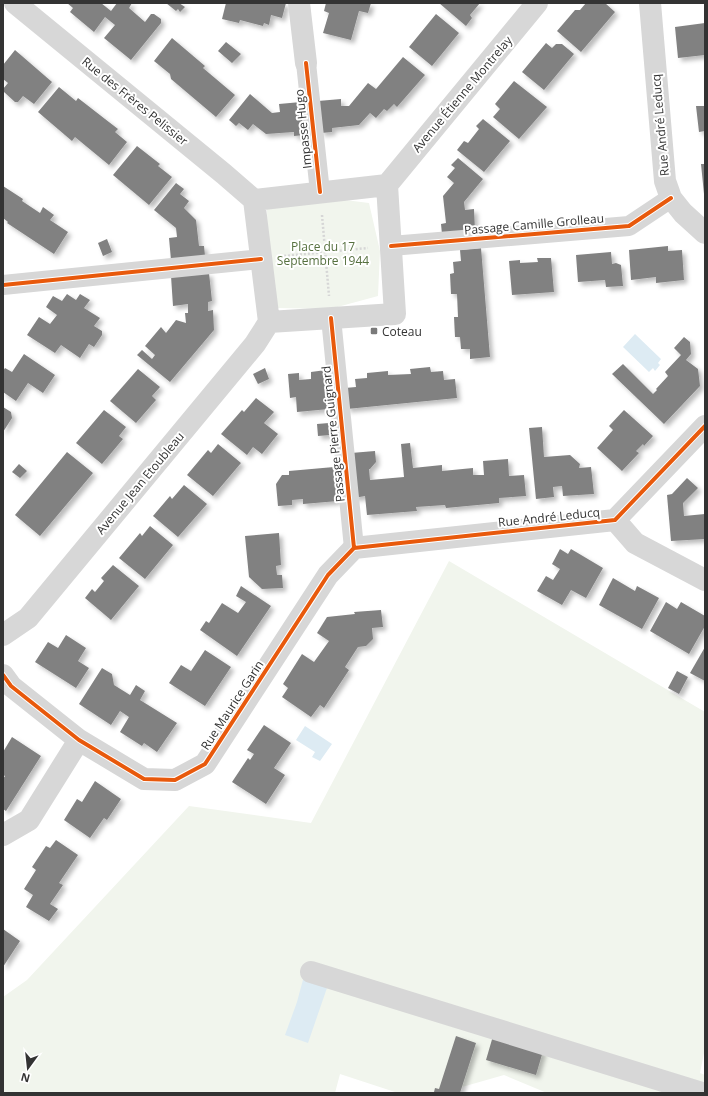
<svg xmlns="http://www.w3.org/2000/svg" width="708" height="1096" font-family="'Open Sans',sans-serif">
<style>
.green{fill:#f1f5ed}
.water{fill:#ddebf3}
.building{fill:#818181;filter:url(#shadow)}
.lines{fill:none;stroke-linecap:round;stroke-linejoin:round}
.path{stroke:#d6d6d6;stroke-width:2.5;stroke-dasharray:2 2;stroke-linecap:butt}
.pedestrian{stroke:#d7d7d7;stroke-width:20}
.minor{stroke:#d7d7d7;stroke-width:22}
.cycleway-casing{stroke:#fff;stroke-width:6}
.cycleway{stroke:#e8590c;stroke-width:4}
.poi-dot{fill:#7a7a7a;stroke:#fff;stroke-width:1.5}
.labels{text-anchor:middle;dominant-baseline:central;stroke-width:4;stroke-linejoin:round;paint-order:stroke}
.street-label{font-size:12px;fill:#333;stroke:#fff}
.park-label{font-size:12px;fill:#56703f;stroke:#fff}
.poi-label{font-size:12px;fill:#333;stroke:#fff;text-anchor:start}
</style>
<defs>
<filter id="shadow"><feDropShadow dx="3.5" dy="3.5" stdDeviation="2" flood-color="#0004"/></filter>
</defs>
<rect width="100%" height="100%" fill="#fff"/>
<path class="green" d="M321 197 369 203 380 251 378 296 330 309 278 308 268 259 267 208Z
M449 561 705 712V1048L700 1073 705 1075V1093H547L504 1075 441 1093H398L340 1074 335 1093H3V997L27 980 189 806 311 823Z"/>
<path class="water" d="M635 334 661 359 658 363 660 365 655 371 653 368 649 372 623 347Z
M305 726 332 744 320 761 312 757 315 752 296 740Z
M304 976 328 985 308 1043 285 1035 297 1002Z"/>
<path class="building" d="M67 3H101L111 11 117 3H132L129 8 145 22 151 14H154L161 19V23L131 60 104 38 115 25 105 17 94 32 70 12 73 8Z
M166 3H179L185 7 180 12 178 9 176 11Z
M226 3H286L282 18 271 15 269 25 264 23 263 26 240 20 239 23 222 19Z
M326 3H371L368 13 359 11 351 40 323 33 329 13 324 11Z
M439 3H480L470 15 472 18 466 26Z
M586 3H605L615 12 581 52 557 31 575 10H580Z
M436 14 459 33 432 66 409 47Z
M705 23V55L678 58 675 27Z
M172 38 205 66 203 68 235 95 216 117 171 79 170 74 154 61Z
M226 42 241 54 232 63 218 51Z
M546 43 552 48 556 44H562L574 54 544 90 522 72Z
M15 50 52 82 34 104 23 96 18 102H15L4 92 3 89 8 83 3 79V65Z
M403 57 425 75 397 107 394 104 387 111 384 109 376 118 370 113 359 125 332 128V132L321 133 318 101 341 99V106H349L368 83 376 89Z
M514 81 547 107 519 139 493 117 500 109 495 104Z
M59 87 76 101 78 98 105 119 118 129 115 132 127 142 109 165 75 137 72 141 38 112Z
M250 94 272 113 280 112 279 104 301 102 304 135 294 136V132L266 134 253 124 248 130 239 123 236 126 229 120Z
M696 106H705V131L699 132Z
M483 119 510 141 484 172 457 150 464 141 468 143 479 129 476 126Z
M137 146 160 164 158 166 172 177 149 205 113 175Z
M458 158 483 179 464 202 465 210 474 209 475 231 442 234 441 224 446 223 443 196 454 183 447 177 455 168 451 165Z
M701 164H705V194H704Z
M176 183 184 189 180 194 189 201 184 208 196 220 199 246H204L205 256 171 260 169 238 177 237 176 228 154 210Z
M3 186 23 199 22 201 40 213 43 207 54 215 50 220 68 232 54 254 7 223 8 222 3 218Z
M107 239 112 252 103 256 98 243Z
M668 246V251L682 250 684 280 656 283V277L631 280 629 250Z
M481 248 490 357 470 359V349H461L460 337H455L454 317H458L457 294H451L450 274 454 273 453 262 461 261 460 250Z
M611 252 612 264 616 263 621 265 623 286 606 287 605 280 578 282 576 255Z
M537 258H551L554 292 512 295 509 261 520 260V263L538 262Z
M209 273 212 301 208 302V311L213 310 214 330 170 382 137 355 142 350 152 359 155 355 145 346 161 327 166 333 176 320 186 323 185 313H188V304L173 306 171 276Z
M67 294 76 300 80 294 90 300 84 308 100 318 94 326 102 331V335L94 347 89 344 80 358 61 345 55 353 27 335 39 317 50 324 57 315 46 307 53 296 62 301Z
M684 337 690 342 691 354 686 360 698 369 700 386 664 424 612 374 623 364 653 394 657 390 656 389 668 376 665 372 681 355 674 348Z
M24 354 55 375 43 393 28 383 16 401 3 392V371L5 368 12 372Z
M430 367 431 372 443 371 444 380 455 379 457 398 347 409 345 388 356 387 355 379 367 378V373L388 371V375L411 374 410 369Z
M265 368 269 379 258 384 253 374Z
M138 369 160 387 152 396 156 400 136 423 110 401Z
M326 370 329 409 297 412 296 397 290 398 288 374 299 373V380L311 379V372Z
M256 398 274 412 264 423 278 434 262 454 253 447 247 455 221 434 242 410 244 412Z
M3 407 11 412 12 418 3 432Z
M104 410 126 427 119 436 123 439 102 464 76 443Z
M624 410 653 436 644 446 643 444 636 451 639 453 622 471 597 448 613 430 609 426Z
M329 423 330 435 318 436 317 424Z
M542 427 544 457 570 455 580 464 579 468 591 467 594 494 563 496 562 486 553 487 554 497 536 499 529 428Z
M410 443 413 468 442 465V471L473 468V475H484L483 461 508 459 509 476 524 475 526 496 499 498V503L446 508 445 505 416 507 417 511 367 515 365 496 354 498 351 453 375 451 376 462 370 469H369L370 480 404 477 401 444Z
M218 444 241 463 213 496 187 475 208 450 211 453Z
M67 452 93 473 40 536 15 515Z
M19 464 27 471 20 478 12 472Z
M334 467 338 501 303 504V499L292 500V505L278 506 276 484 282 475H289V471Z
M687 478 698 488 683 503 684 516 705 514V539L671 541 667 495 672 494Z
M184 485 207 504 178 537 153 516 170 496 172 499Z
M150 526 173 545 145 579 119 558 140 533 142 536Z
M279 533 281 565 276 566 277 575H282L283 588 262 589 249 577 245 536Z
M560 549 568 554 571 549 603 568 586 598 571 590 562 605 537 591 546 576 553 580 560 569 552 564Z
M113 565 139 586 111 620 85 598 92 589 95 592 104 581 101 578Z
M613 578 635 591 637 586 659 598 642 629 599 605Z
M241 586 271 606 237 656 200 630 206 621 209 623 222 603 238 613 246 602 236 596Z
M666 602 677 609 681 602 705 616V626L689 654 650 631Z
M381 610 383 627 372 628 373 639 366 646 358 647 345 667 349 670 324 708 320 705 311 717 282 697 288 688 283 684 302 654 314 662 329 641 317 633 327 617 355 614 354 612Z
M66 635 86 648 78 661 89 668 76 688 35 662 48 642 58 648Z
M705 647V681L690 673Z
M205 650 231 667 205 706 169 683 181 665 191 671Z
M102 668 112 674 114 685 130 695 136 685 145 691 140 700 177 723 157 752 144 743 142 746 120 732 129 717 120 711 111 725 79 704Z
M677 671 688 677 679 694 668 688Z
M264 725 291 743 274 768 285 775 266 804 232 782 248 758 250 760 254 754 247 750Z
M12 737 41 756 6 811 3 809V779L5 776 3 775V752Z
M95 781 121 799 107 820 104 818 90 838 64 820 77 799 82 802Z
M56 840 78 855 59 883 63 885 50 904 58 909 49 921 26 907 33 895 24 889 36 870 32 867 46 846 50 848Z
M3 929 20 941 3 967Z
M456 1036 476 1043 460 1093H437L434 1092 435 1088 439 1089Z
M493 1036 543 1051 536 1075 486 1060Z"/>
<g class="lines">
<path class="path" d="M322 215 329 296
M284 256 368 248"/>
<path class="pedestrian" d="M306 63 320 192
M391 246 629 226 671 198
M3 285 261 259
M331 318 354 548"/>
<path class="minor" d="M15 3 224 174 254 200
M299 3 306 63
M650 3 665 181 671 198 683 213 705 233
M387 185 537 3
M269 322 254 200 387 185
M269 322 395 314 387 185
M615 520 635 543 705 580
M3 635 28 618 255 344 269 322
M3 675 11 686 79 740 144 779 175 780 205 764 328 575 354 548 615 520 705 426
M3 835 29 820 79 740
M311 972 702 1093"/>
<g class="cycleway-casing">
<path id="cycleway" d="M306 63 320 192
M391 246 629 226 671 198
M3 285 261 259
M331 318 354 548
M354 548 615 520 705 426
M3 675 11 686 79 740 144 779 175 780 205 764 328 575 354 548"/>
</g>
<use href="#cycleway" class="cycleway"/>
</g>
<rect class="poi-dot" x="370" y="327" width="8" height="8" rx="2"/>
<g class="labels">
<g class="street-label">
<text transform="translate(462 94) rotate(-50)">Avenue Étienne Montrelay</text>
<text transform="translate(135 101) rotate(39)">Rue des Frères Pelissier</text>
<text transform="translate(660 125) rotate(-95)">Rue André Leducq</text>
<text transform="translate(303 129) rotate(-96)">Impasse Hugo</text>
<text transform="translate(534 224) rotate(-5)">Passage Camille Grolleau</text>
<text transform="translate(333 434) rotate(-96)">Passage Pierre Guignard</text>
<text transform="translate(140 483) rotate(-50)">Avenue Jean Etoubleau</text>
<text transform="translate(549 517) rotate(-6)">Rue André Leducq</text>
<text transform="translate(232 705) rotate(-57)">Rue Maurice Garin</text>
</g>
<g class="park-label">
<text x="323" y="246">Place du 17<tspan x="323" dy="14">Septembre 1944</tspan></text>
</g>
<g class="poi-label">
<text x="382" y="331">Coteau</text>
</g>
</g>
<rect width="708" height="1096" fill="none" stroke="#333333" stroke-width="8"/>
<g transform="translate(28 1068) rotate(195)" stroke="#ffffff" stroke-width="3" paint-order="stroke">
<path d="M0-3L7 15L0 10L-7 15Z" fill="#333333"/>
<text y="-6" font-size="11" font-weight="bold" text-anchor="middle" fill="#333333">N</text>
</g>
</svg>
